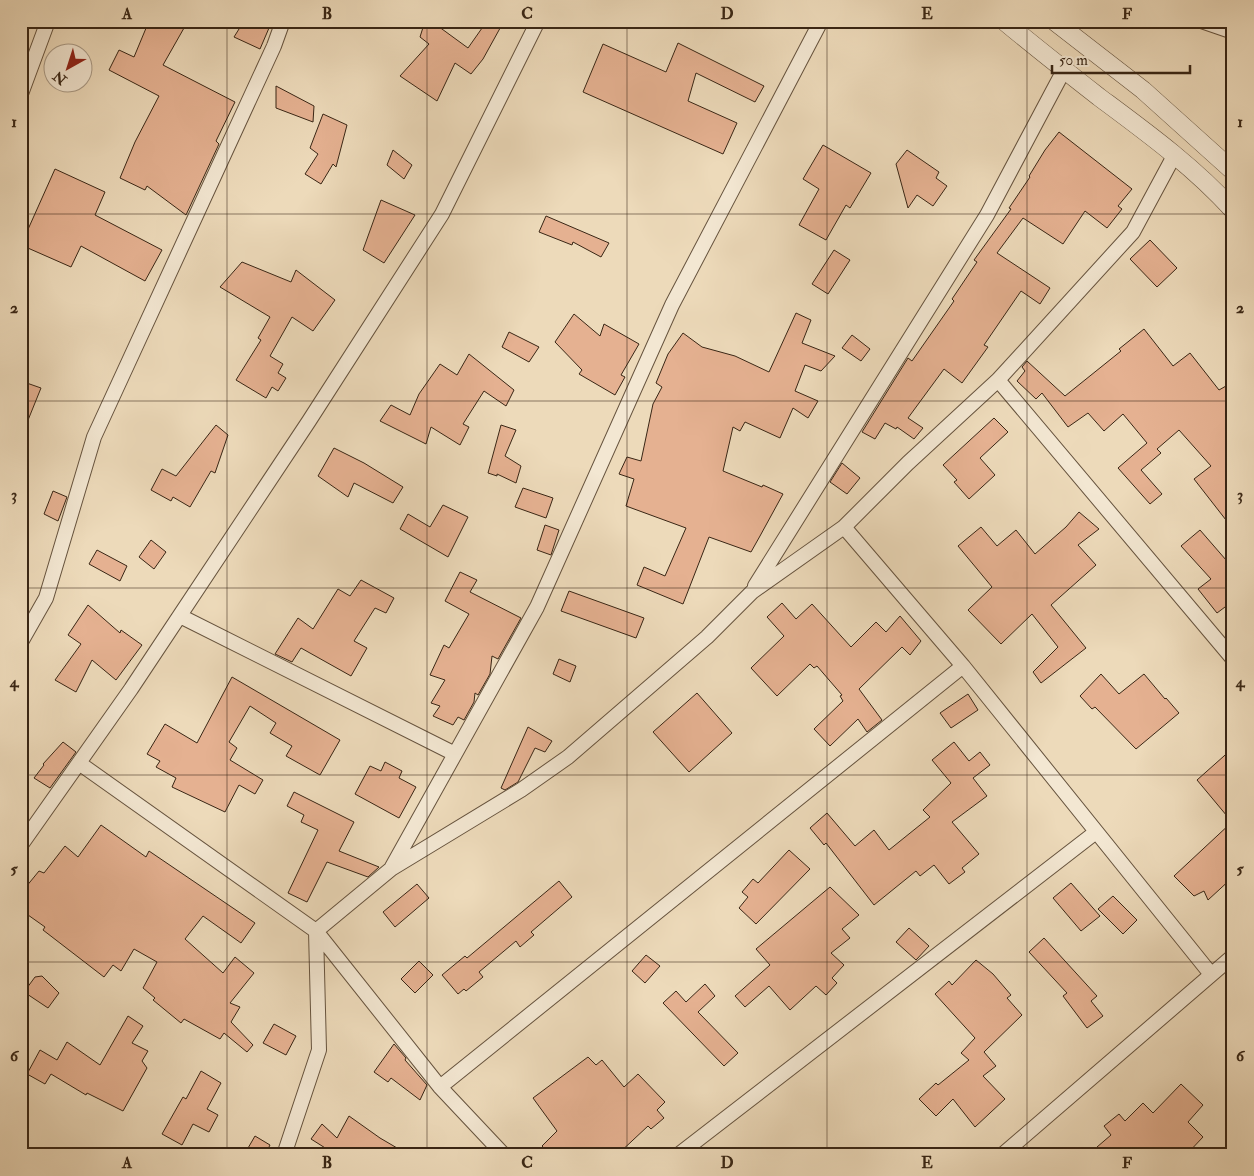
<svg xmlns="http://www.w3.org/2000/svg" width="1254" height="1176" font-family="'IM FELL Double Pica',serif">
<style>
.building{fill:#e5b191;stroke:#392615}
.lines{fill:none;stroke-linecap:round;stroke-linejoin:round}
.minor-casing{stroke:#66533e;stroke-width:16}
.tertiary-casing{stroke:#66533e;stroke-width:19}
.minor{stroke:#f3e7d2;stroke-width:14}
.tertiary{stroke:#f3e7d2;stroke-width:18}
.grid{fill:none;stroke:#392615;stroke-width:1;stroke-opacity:0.55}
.neatline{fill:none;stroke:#392615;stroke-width:2}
.grid-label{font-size:16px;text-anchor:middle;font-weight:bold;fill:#392615}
</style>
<rect width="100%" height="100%" fill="#eddaba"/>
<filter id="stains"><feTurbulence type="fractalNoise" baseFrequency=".004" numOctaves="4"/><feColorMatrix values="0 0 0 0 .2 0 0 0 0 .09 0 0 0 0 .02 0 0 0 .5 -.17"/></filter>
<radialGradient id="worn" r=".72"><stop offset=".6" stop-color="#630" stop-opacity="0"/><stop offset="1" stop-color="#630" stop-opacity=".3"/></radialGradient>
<path class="building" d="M149 21H172L184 28 163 65 235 102 216 141 219 144 186 215 147 186 145 190 120 178 135 142 159 96 109 70 119 50 134 57Z
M244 21H272L260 49 234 37Z
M425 21H431L468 48 487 21H504L483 59 471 74 455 63 437 101 400 76 429 44 420 37Z
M678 43 764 86 755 102 696 73 688 101 737 123 723 154 583 92 603 44 666 72Z
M276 86 314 106 313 122 276 108Z
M323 114 347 125 336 167 333 164 321 184 305 174 318 154 310 148Z
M1059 132 1132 189 1118 206 1122 209 1107 228 1085 211 1063 244 1023 218 997 253 1050 288 1040 304 1021 291 984 345 988 347 962 383 944 369 908 418 923 428 914 439 897 427 896 429 885 423 875 439 862 432 908 358 912 361 954 301 952 299 977 262 974 260 1011 209 1009 208 1030 177 1029 176 1045 150Z
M823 145 871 173 850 208 846 205 826 240 799 225 819 189 803 179Z
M393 150 412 165 404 179 387 165Z
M907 150 939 172 936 178 947 186 933 206 917 195 908 208 896 164Z
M55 169 105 192 95 215 162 250 145 281 81 246 71 267 21 245Z
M381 200 415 215 384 263 363 250Z
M546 216 609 243 601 257 573 242 572 245 539 232Z
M1150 240 1177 268 1157 287 1130 259Z
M834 250 850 260 828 294 812 284Z
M242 262 291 282 296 270 335 300 313 331 292 317 270 356 283 364 278 373 286 378 278 391 272 387 266 398 236 380 261 340 258 338 270 317 220 287Z
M796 313 811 320 802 343 835 356 821 371 805 365 795 391 818 401 808 418 793 408 780 438 745 422 740 431 733 427 723 471 762 487 763 485 783 494 760 536 751 552 709 537 683 604 637 585 644 567 665 576 686 528 626 506 634 479 619 474 627 457 641 461 653 404 662 387 656 383 668 354 683 333 702 347 735 356 769 372Z
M574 314 600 336 604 324 639 344 621 375 625 377 615 395 579 374 582 370 555 342Z
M1144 329 1173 366 1190 353 1219 390 1226 386 1233 395V529L1194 479 1211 466 1179 430 1157 449 1161 453 1141 470 1162 494 1150 504 1118 468 1147 443 1123 414 1104 431 1088 413 1068 427 1042 393 1036 399 1017 381 1025 371 1022 367 1027 361 1065 396 1121 351 1119 349Z
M509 332 539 347 529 362 502 347Z
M852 335 870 349 861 361 842 348Z
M469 354 514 390 506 406 484 391 463 424 469 427 460 445 431 427 426 444 380 421 391 405 410 415 419 394 440 364 457 375Z
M21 381 41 388 22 435H21Z
M994 418 1008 432 980 458 995 475 969 499 954 482 957 480 943 465Z
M216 425 228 435 215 473 211 471 190 507 173 497 171 501 151 490 162 469 176 476Z
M501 425 516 430 505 456 521 466 516 483 497 474V476L488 473Z
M334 448 364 463 403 487 393 503 354 483 348 497 318 476Z
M842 463 860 478 847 494 830 482Z
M523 488 553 498 546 518 515 507Z
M53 491 67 497 58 521 44 514Z
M443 505 468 517 448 557 400 529 408 514 430 527Z
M1079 512 1099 529 1078 545 1096 565 1051 605 1086 648 1041 683 1033 672 1058 647 1032 614 1001 644 968 610 992 587 958 546 981 527 997 546 1016 530 1035 554 1066 527Z
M545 525 559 530 551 555 537 550Z
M1200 530 1233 568V601L1217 613 1198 589 1211 579 1181 546Z
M151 540 166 552 154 569 139 557Z
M97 550 127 566 120 581 89 564Z
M460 572 477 580 470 592 521 618 498 659 492 656 490 674 478 695 475 693 474 702 464 720 458 717 453 725 433 716 440 706 431 703 445 680 430 675 444 645 449 648 469 614 445 601Z
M361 580 394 598 386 613 375 608 354 641 367 648 351 676 301 648 292 662 275 654 298 618 313 629 338 589 350 596Z
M569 591 644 618 636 638 561 611Z
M782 603 796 619 812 604 851 647 876 622 886 632 900 616 921 641 910 655 902 647 859 689 882 720 867 732 858 719 830 746 814 729 843 701 840 696 842 695 817 666 814 668 810 664 777 696 751 668 784 636 767 617Z
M88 605 120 633 121 630 142 645 116 680 92 660 76 692 55 680 81 644 68 635Z
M559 659 576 666 570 682 553 674Z
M1101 674 1119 694 1144 674 1165 699 1166 698 1179 713 1136 749 1095 707 1092 709 1080 696Z
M232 677 340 740 320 775 286 756 292 746 270 733 276 723 250 706 229 742 237 748 230 760 263 780 255 794 239 785 225 812 172 787 176 778 156 767 160 761 147 754 165 724 197 743Z
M697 693 732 733 689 772 653 732Z
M968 694 978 710 951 728 940 713Z
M528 727 552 741 545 752 535 748 518 782 505 790 501 788Z
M63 742 76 752 50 788 34 778 44 765 43 764Z
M954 742 969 761 980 752 990 765 973 778 987 796 952 822 979 854 962 868 965 872 949 884 934 865 920 876 916 871 874 905 826 843 824 845 810 828 827 813 855 846 874 830 889 850 930 817 923 810 951 783 932 760Z
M1233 748V877L1208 900 1204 891 1194 896 1174 876 1232 822 1197 780Z
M385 762 402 771 399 778 416 787 399 818 355 794 370 766 381 771Z
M294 792 354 822 339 851 379 867 368 877 327 862 307 902 288 893 318 830 301 822 304 815 287 806Z
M101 825 146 857 149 851 255 923 241 943 203 916 185 939 223 973 235 957 254 973 230 1003 240 1007 231 1022 253 1045 247 1052 224 1033 220 1039 184 1019 181 1023 153 1000 155 998 143 988 157 962 134 949 121 971 113 965 104 977 43 930 45 927 21 910V893L39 871 44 873 65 846 78 857Z
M789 850 810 869 756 924 739 908 748 897 742 892 753 879 758 883Z
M559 881 572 897 531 932 534 935 520 947 516 941 479 972 483 977 466 991 464 989 458 994 442 975 465 956 467 958Z
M1071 883 1100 916 1081 931 1053 898Z
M417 884 429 898 395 927 383 912Z
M830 887 859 915 842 929 850 938 831 953 844 965 832 978 837 983 826 995 816 986 790 1010 769 986 745 1007 735 996 770 965 756 949Z
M1113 896 1137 920 1123 934 1098 909Z
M909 928 929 946 916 960 896 942Z
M1044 938 1097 996 1091 1001 1103 1016 1087 1028 1063 996 1067 993 1029 952Z
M646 955 660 966 645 983 632 971Z
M976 960 993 974 1011 995 1007 998 1022 1015 984 1052 996 1066 983 1076 1005 1099 975 1127 953 1099 936 1116 919 1099 936 1083 938 1085 969 1060 961 1053 975 1038 935 994 949 981 952 985Z
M419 961 433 975 415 993 401 979Z
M42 976 59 993 48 1008 24 992 35 977Z
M705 984 715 996 698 1012 738 1053 724 1066 663 1003 676 991 686 1002Z
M128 1016 143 1026 132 1043 148 1051 142 1061 147 1068 123 1111 87 1093 86 1095 51 1074 45 1084 27 1074 40 1050 57 1060 67 1042 100 1065Z
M274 1024 296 1036 286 1055 263 1043Z
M394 1044 406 1058 405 1060 427 1085 420 1100 391 1078 388 1082 374 1072Z
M588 1057 596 1065 602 1060 624 1087 638 1074 665 1102 657 1110 664 1118 651 1129 648 1126 617 1155H551L542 1146 557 1131 533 1098Z
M201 1071 221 1083 207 1109 218 1115 209 1132 193 1124 182 1145 162 1134 183 1097 186 1099Z
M1181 1084 1203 1105 1188 1122 1203 1137 1186 1155H1103L1097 1147 1111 1135 1104 1126 1119 1114 1125 1121 1143 1103 1153 1113Z
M349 1116 380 1138 409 1155H328L330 1151 311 1139 322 1124 337 1138Z
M255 1136 270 1145 265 1155H244Z"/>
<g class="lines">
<g class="minor-casing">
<path id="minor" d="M1201 21 1233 32
M21 94 48 21
M998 380 1233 659
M844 527 963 666 1210 973
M755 586 987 215 1064 70
M180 616 455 754
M21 642 46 598 94 437 274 46 283 21
M79 763 316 931 440 1087 504 1155
M21 845 131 689 309 421 442 214 538 21
M392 867 537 607 672 305 821 21
M440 1087 963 666
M284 1155 319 1050 316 931 391 869 521 790 568 757 707 637 752 592 844 527 908 463 998 380 1133 232 1175 154
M678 1155 1096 832
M1002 1155 1233 956"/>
</g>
<g class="tertiary-casing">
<path id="tertiary" d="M1004 21C1035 47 1067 72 1099 97 1146 132 1193 166 1233 210
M1054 21 1143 90 1233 171"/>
</g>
<use href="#minor" class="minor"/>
<use href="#tertiary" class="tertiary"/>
</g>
<path class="grid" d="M227 21V1155M427 21V1155M627 21V1155M827 21V1155M1027 21V1155M21 214H1233M21 401H1233M21 588H1233M21 775H1233M21 962H1233"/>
<rect width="1254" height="1176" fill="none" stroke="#eddaba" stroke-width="55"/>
<g transform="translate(68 68) rotate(219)"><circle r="24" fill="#f3e7d2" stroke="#a99a86"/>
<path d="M0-4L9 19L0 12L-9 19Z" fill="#8f2418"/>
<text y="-8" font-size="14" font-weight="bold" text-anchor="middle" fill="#392615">N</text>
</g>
<path d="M1052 65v8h138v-8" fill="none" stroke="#392615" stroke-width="2.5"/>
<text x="1059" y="65" font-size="15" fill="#392615" stroke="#f3e7d2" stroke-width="4" paint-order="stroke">50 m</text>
<rect x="28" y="28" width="1198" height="1120" class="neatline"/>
<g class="grid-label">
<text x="127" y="19">A</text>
<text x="327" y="19">B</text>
<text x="527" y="19">C</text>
<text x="727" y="19">D</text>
<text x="927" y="19">E</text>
<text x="1127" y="19">F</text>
<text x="14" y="127">1</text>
<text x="1240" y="127">1</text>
<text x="14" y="313">2</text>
<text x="1240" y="313">2</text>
<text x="14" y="500">3</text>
<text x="1240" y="500">3</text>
<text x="14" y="687">4</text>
<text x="1240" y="687">4</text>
<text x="14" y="874">5</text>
<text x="1240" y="874">5</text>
<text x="14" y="1061">6</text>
<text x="1240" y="1061">6</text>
<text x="127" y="1168">A</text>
<text x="327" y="1168">B</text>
<text x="527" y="1168">C</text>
<text x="727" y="1168">D</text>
<text x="927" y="1168">E</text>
<text x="1127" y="1168">F</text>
</g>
<rect width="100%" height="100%" filter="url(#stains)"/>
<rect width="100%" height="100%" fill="url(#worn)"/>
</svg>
